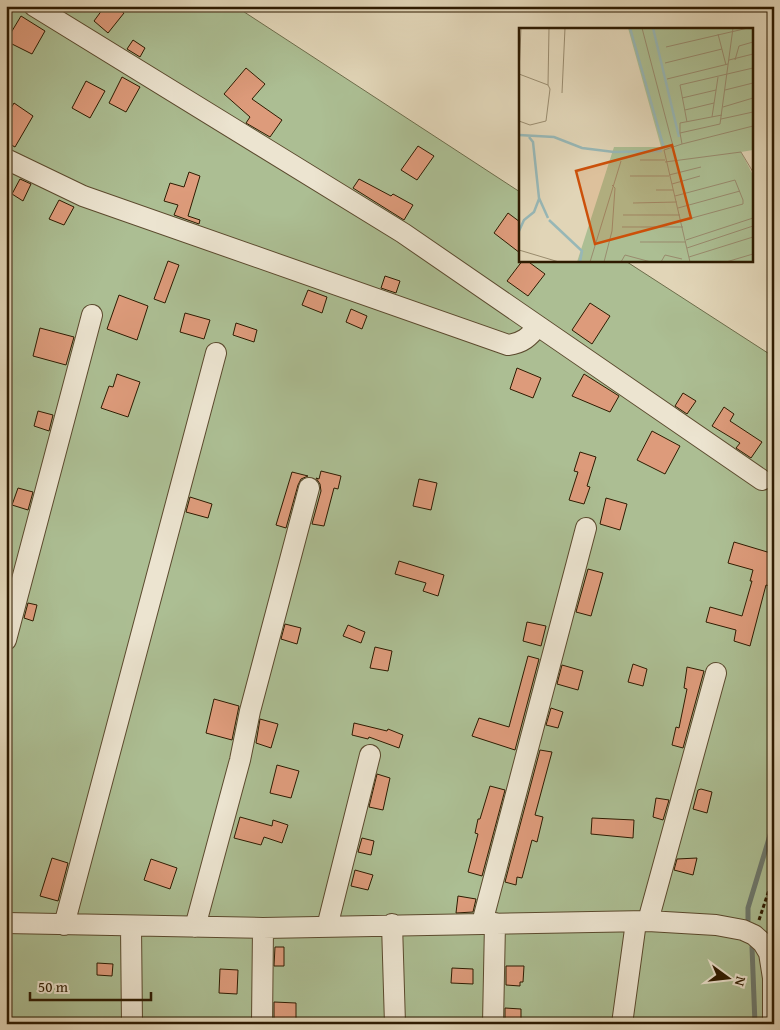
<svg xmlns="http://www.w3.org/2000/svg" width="780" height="1030" font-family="'Gentium Book Plus',serif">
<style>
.green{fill:#acbe93;stroke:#6d6c4a}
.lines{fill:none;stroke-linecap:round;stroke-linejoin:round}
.stream{stroke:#6d796e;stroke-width:5}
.building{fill:#dd9b7b;stroke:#2e1b01}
.minor-casing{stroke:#5b4a2e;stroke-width:22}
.path{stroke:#2e1b01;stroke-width:3;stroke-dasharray:4 2.5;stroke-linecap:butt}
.minor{stroke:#ece4d0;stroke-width:20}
.inset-river{fill:none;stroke:#97b7b6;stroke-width:2.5}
.inset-road{fill:none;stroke:#998b6e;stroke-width:1}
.view{fill:#cc500a;fill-opacity:0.15;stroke:#cc500a;stroke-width:2.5}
.inset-edge{fill:none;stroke:#2e1b01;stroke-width:2.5}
</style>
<rect width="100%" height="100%" fill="#e1d5b7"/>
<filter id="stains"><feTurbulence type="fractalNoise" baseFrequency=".004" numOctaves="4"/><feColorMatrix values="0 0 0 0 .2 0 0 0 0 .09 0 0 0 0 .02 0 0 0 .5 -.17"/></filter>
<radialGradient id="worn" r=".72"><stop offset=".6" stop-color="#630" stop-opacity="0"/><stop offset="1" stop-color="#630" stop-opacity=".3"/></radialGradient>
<path class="green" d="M6 6H235L520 192V260H624L774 357V1024H6Z"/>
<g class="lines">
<path class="stream" d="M748 920V908L774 822
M752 947 755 1024"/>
</g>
<path class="building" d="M105 6H114L124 13 108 33 94 21Z
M21 16 45 31 32 54 6 41Z
M133 40 145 48 140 57 127 49Z
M246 68 265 84 252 99 282 120 270 137 246 123 250 117 224 94Z
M122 77 140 87 126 112 109 103Z
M86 81 105 91 90 118 72 108Z
M14 103 33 116 15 147 6 142V117Z
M418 146 434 156 417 180 401 170Z
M189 172 200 176 188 216 200 220 199 224 174 215 178 205 164 201 170 183 184 187Z
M20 179 31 184 23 201 12 194Z
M359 179 391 196 393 194 413 205 404 220 353 188Z
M59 200 74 207 64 225 49 219Z
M508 213 520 222V253L494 233Z
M523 260H526L545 274 528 296 507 281Z
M168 261 179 265 165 303 154 299Z
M385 276 400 281 396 293 381 288Z
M308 290 327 297 322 313 302 305Z
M119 295 148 306 137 340 107 329Z
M590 303 610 316 592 344 572 330Z
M351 309 367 316 362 329 346 322Z
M185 313 210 320 204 339 180 332Z
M236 323 257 330 254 342 233 335Z
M40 328 74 337 66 365 33 356Z
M517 368 541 378 533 398 510 389Z
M117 374 140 382 128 417 101 408 109 386 113 387Z
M584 374 619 396 610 412 572 396Z
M683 393 696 401 687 414 675 406Z
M724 407 734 414 730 421 762 442 751 458 736 448 740 443 712 426Z
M38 411 53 415 49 431 34 426Z
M652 431 680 446 665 474 637 460Z
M580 452 596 457 587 486 590 487 584 504 569 500 578 472 574 471Z
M321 471 341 476 338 489 334 488 324 526 312 524 321 491 320 484 316 478 319 479Z
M292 472 308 476 301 479 298 485 286 528 276 525Z
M419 479 437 483 431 510 413 506Z
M18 488 33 492 28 510 12 505Z
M190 497 212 504 208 518 186 512Z
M606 498 627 504 620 530 600 524Z
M734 542 774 554V587L766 585 750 646 734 641 736 630 706 622 710 607 742 616 752 581H750L753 570 728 563Z
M399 561 444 575 438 596 423 591 426 583 395 574Z
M588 569 603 573 591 616 576 612Z
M28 603 37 605 33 621 24 618Z
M527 622 546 626 541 646 523 641Z
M285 624 301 628 297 644 281 639Z
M348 625 365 632 361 643 343 636Z
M375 647 392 651 388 671 370 668Z
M528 656 539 659 515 750 472 736 479 718 509 727Z
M633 664 647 669 643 686 628 682Z
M562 665 583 671 578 690 557 684Z
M687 667 704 671 683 748 672 745 676 727 679 728 687 689 684 688Z
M214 699 239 706 232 740 206 733Z
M551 708 563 712 558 728 546 725Z
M260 719 278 724 271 748 256 743Z
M354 723 387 731 388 729 403 735 399 748 369 737 368 739 352 735Z
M540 750 552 752 535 815 543 817 537 842 532 840 522 878 517 877 516 885 505 882Z
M277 765 299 771 291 798 270 793Z
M377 774 390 778 383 810 369 807Z
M490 786 505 790 482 876 468 872 478 834 475 833 478 819H480Z
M701 789 712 792 707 813 693 809 698 790Z
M656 798 669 800 663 820 653 817Z
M240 817 272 826 273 820 288 825 282 843 264 837 261 845 234 838Z
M592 818 634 820 633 838 591 834Z
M362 838 374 841 371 855 358 852Z
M52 858 68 863 58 901 40 896Z
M697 858 693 875 674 870 677 859Z
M151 859 177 868 170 889 144 880Z
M355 870 373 875 368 890 351 886Z
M458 896 476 899 473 912 456 913Z
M275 947H284V966H274Z
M97 963 113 964 112 976 97 975Z
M506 966H524L523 982H520V986L506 985Z
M452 968 473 969V984L451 983Z
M220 969 238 970 237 994 219 993Z
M274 1002 296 1003V1024H274Z
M505 1008 521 1009V1024H505Z"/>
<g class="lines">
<g class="minor-casing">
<path id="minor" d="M34 6 403 233 762 480
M6 159 83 196 508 345C523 343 529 337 538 326
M6 640 92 315
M648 921 716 673
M6 923 263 928 648 921 716 925 743 930 754 935 763 943 769 953 773 978V1024
M482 923 586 528
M392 924 395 1024
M64 925 216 353
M131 927 132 1024
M195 927 240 760 250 711 309 488
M327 927 370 755
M262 1024 263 928
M493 1024 495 923
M622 1024 636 922"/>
</g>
<path class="path" d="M759 920 774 875"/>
<use href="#minor" class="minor"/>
</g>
<g transform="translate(519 28)">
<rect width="234" height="234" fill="#e1d5b7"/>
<path d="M109 0H234V122L222 124 234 147V234H58L95 119H142Z" fill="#acbe93"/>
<path class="inset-river" d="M111 0 145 120M134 0 160 109M0 107 35 109 63 120 95 124 143 123M10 109 14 114 20 170 29 190M30 192 63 223 61 234M0 203 5 192 15 184 20 171"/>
<path class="inset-road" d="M123 0 154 118M199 6 207 37M147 19 229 0M210 32 234 26M216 32 220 18 234 14M146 35 203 21M0 45 2 0M0 46 29 57 31 61 27 93 11 97 0 93M148 51 209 36M29 57 30 0M206 62 234 55M43 65 46 0M163 70 197 62M204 79 234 70M166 82 195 75M193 89 199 49M202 91 234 84M168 94 161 57 234 40M161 105V95L203 87M163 116 234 98M121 132H146M146 134 222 124 234 144M150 147 182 139M111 148H150M153 156 181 148M137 162H154M156 168 216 152 224 172V176L162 193M114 175 158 174M159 180 221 163M104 187H161M103 199H164M167 212 234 190M121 214H167M168 220 234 198M0 222 40 234M170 229 234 209M71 234 102 133M85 234 93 203 96 160 93 157M102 234 106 227 132 234M142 234 146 227 163 231M171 234 145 122 163 116 161 105 201 96 214 0M207 234 234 226"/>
<path class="view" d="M153 117 172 190 76 216 57 143Z"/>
<rect width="234" height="234" class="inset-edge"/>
</g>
<rect width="780" height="1030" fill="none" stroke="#e1d5b7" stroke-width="25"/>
<rect x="8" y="8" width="765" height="1015" fill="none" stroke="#2e1b01" stroke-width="2.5"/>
<rect x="12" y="12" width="755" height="1005" fill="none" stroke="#2e1b01"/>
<g transform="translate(728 978) rotate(105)" stroke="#ece4d0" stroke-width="4" paint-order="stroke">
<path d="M0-4L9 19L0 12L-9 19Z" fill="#2e1b01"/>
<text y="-8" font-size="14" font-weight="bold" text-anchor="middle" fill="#2e1b01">N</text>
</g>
<path d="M30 992v8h121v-8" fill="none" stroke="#2e1b01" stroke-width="2.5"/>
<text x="38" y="992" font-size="15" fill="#2e1b01" stroke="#ece4d0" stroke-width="4" paint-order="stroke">50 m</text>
<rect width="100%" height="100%" filter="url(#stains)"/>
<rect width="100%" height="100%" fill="url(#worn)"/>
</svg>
